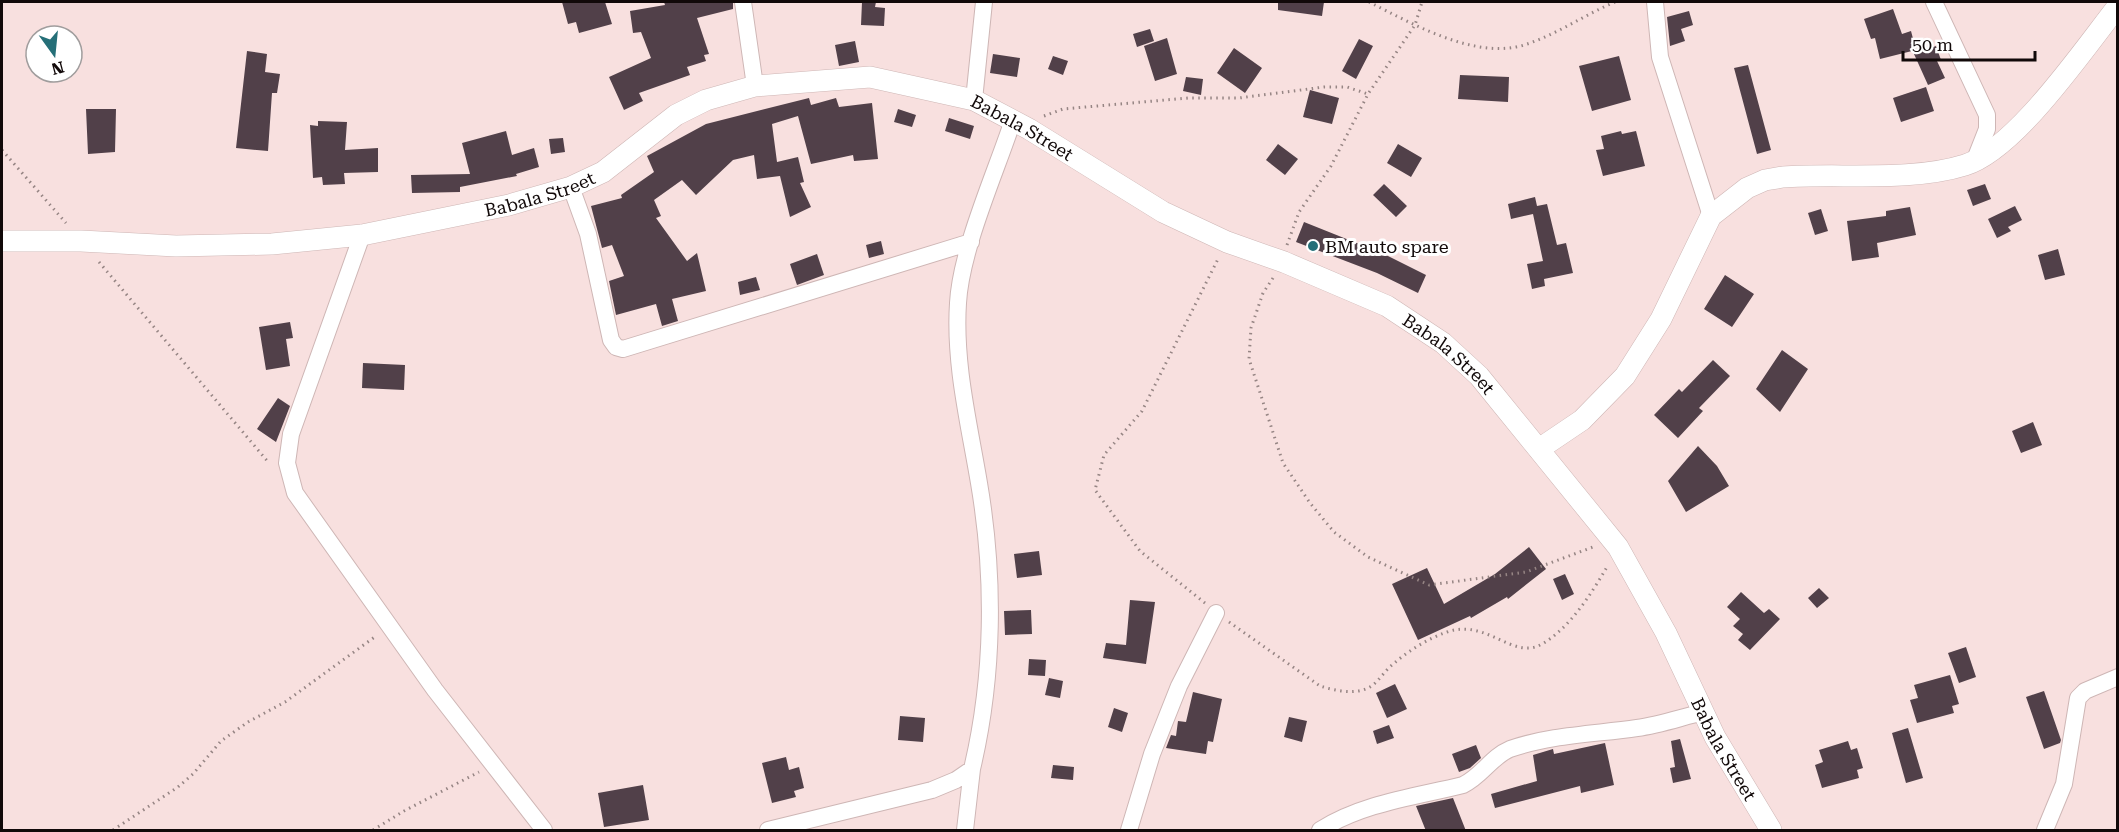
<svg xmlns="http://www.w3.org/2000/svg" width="2119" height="832" font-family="'Roboto Serif',serif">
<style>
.building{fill:#514049}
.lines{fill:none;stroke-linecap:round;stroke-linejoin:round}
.minor-casing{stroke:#ceb6b5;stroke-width:18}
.tertiary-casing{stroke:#ceb6b5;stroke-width:22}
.path{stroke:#968584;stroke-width:3;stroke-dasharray:1.5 4.5;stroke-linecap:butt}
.minor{stroke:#fff;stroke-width:16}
.tertiary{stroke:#fff;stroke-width:21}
.poi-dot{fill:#256f78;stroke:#fff;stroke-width:2}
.labels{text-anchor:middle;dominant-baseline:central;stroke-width:6;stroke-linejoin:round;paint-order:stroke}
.street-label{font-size:18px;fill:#110909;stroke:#fff}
.poi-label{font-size:18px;fill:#110909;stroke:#fff;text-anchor:start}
</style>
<rect width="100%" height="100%" fill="#f8e0df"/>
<path class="building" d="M562 2H605L612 24 579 33 576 22 568 24Z
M664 2H733V9L697 18 709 54 704 55 706 61 687 67 690 75 639 93 643 101 624 110 609 77 651 58 641 32 633 33 630 11 665 5Z
M862 2H876L875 7 885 8 884 26 861 25Z
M1278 2H1324L1322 16 1278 10Z
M1893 9 1902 34 1911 31 1916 50 1880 59 1875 38 1871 39 1864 19Z
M1689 11 1693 25 1681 29 1685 41 1670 46 1667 17Z
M1150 29 1154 41 1137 47 1133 34Z
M1167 38 1177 74 1155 81 1144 46Z
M1359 39 1373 46 1356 79 1342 71Z
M855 41 859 62 839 66 835 45Z
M1936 46 1941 60 1937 61 1945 78 1928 85 1914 54Z
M1234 48 1262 68 1245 93 1217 73Z
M247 51 267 54 265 72 280 74 277 93H272L268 151 236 148Z
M993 54 1020 58 1017 77 990 73Z
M1053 56 1068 61 1063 75 1048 69Z
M1619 56 1631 100 1592 111 1579 66Z
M1748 65 1771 150 1757 154 1734 68Z
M1460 75 1509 77 1508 102 1458 99Z
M1186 77 1203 79 1201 95 1183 91Z
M1926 87 1934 111 1901 122 1893 98Z
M1310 90 1339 98 1332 124 1303 117Z
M809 98 811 105 836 98 839 107 872 103 878 159 854 161 853 155 811 164 798 116 772 124 777 162 798 157 804 182 800 183 811 207 790 217 780 176 757 179 754 155 733 160 696 195 682 180 654 200 661 216 656 218 687 261 697 253 706 291 672 299 678 321 662 326 656 304 616 315 609 281 624 276 612 245 602 248 591 206 622 198 621 195 654 172 647 156 706 124Z
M86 109H116L115 152 88 154Z
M898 109 916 115 912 127 894 122Z
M949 118 974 126 970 139 945 131Z
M318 121 347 122 345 150 378 148V172L344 173 345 184 323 185 322 177 313 178 310 125 318 126Z
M506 131 512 155 534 148 539 167 516 174 517 176 460 187V192L412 193 411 175 470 174 462 143Z
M1621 131 1622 134 1636 131 1645 166 1603 176 1596 150 1604 149 1601 136Z
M563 138 565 152 551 154 549 139Z
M1278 144 1298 159 1285 175 1266 160Z
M1398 144 1422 158 1411 177 1387 163Z
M1384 184 1407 206 1396 217 1373 195Z
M1985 184 1991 199 1973 206 1967 190Z
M1535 197 1537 206 1547 204 1557 245 1566 243 1573 273 1544 279 1545 286 1532 289 1527 264 1543 261 1533 214 1511 219 1508 204Z
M2015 206 2022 220 2008 227 2011 231 1997 238 1988 219Z
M1910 207 1916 235 1877 243 1879 257 1852 261 1847 221 1886 216V211Z
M1821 209 1828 231 1815 235 1808 213Z
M1304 222 1384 254 1426 275 1418 293 1377 273 1296 242Z
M881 241 884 254 869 258 866 245Z
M2058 249 2065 275 2045 280 2038 255Z
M817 254 824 275 797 285 790 264Z
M1725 275 1754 294 1732 327 1704 309Z
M756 277 760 290 740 295 738 282Z
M290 322 293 338 286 339 290 366 266 370 259 327Z
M1782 350 1808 369 1780 412 1756 389Z
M1713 360 1730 376 1699 408 1703 411 1678 438 1654 415 1679 389 1682 392Z
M363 363 405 365 404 390 362 388Z
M278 398 290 406 276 442 257 429Z
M2033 422 2042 445 2021 453 2012 431Z
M1698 446 1717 466 1729 486 1686 512 1668 481Z
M1529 547 1546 569 1508 599 1507 597 1471 618 1470 616 1418 640 1392 584 1427 568 1444 604 1495 574Z
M1039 551 1042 575 1017 578 1014 554Z
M1565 574 1574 594 1562 600 1553 579Z
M1819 588 1829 598 1817 608 1808 598Z
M1741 592 1764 613 1769 609 1780 619 1750 650 1738 640 1743 634 1733 626 1740 619 1727 607Z
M1130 600 1155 602 1146 664 1103 658 1106 643 1126 645Z
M1031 610 1032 634 1005 635 1004 611Z
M1966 647 1976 677 1959 683 1948 653Z
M1029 659 1046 660 1045 676 1028 675Z
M1950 675 1959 704 1952 706 1954 713 1917 723 1910 700 1918 698 1914 685Z
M1049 678 1063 681 1060 698 1045 695Z
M1395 684 1407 709 1387 718 1376 693Z
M2044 691 2061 740 2060 743 2044 749 2026 697Z
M1193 692 1222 699 1213 742 1208 741 1206 754 1166 748 1171 735 1176 736 1178 721 1186 722Z
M1114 708 1128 713 1122 732 1108 727Z
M900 716 925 718 923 742 898 740Z
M1289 717 1307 721 1302 742 1284 737Z
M1389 725 1394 738 1377 744 1373 731Z
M1908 728 1923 778 1906 783 1892 733Z
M1680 739 1691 779 1673 783 1670 768 1675 767 1671 741Z
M1848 741 1851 750 1857 748 1863 768 1857 770 1859 778 1822 788 1815 765 1823 762 1819 750Z
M1605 743 1614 785 1581 793 1580 786 1495 808 1491 794 1537 781 1533 755 1553 749 1554 754Z
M1476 745 1481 758 1470 768 1459 772 1452 754Z
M786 757 789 770 799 767 804 788 794 791 796 797 772 803 762 763Z
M1053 765 1074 767 1073 780 1051 778Z
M643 785 649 820 604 827 598 793Z
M1453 798 1466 831H1426L1416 806Z"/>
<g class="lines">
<g class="minor-casing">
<path id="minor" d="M743 2 755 86
M1655 2 1660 57 1711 216
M1934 2 1987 115V129L1974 162
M974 100 984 2
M571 187 588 234 611 340 616 347 623 349 971 242
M362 235 291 434 287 463 295 493 435 690 544 830
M768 830 932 790 956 780 972 769C994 676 995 577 979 483 969 423 954 364 958 303 961 249 996 172 1013 120
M965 830 972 769
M1129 830 1152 754 1179 686 1216 613
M1320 830C1363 803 1414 797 1463 785 1482 776 1491 757 1510 749 1550 735 1596 734 1637 728 1660 725 1682 717 1704 712
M2045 830 2064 784 2078 698 2085 691 2118 677"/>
</g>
<g class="tertiary-casing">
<g id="tertiary">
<path id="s1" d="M2 241H81L176 246 272 244 362 235 509 205 571 187 603 172 676 115 706 100 755 86 870 77 974 100 1029 129 1163 212 1227 242 1284 262 1387 306 1443 343 1479 376 1618 547 1666 633 1715 737 1771 830"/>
<path d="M1539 449 1582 420 1625 376 1661 319 1711 216 1747 188 1765 180 1783 177C1839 173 1911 182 1965 165 2016 149 2083 50 2118 6"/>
</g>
</g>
<path class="path" d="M1369 2C1413 24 1475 60 1524 45 1556 35 1584 15 1615 2
M1044 116 1063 109 1188 98H1239L1324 87H1347L1368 94
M2 150 66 223
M1287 245 1299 212 1331 166 1368 94 1415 25 1422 2
M99 262 269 463
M1273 278 1263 293 1251 328 1249 359 1283 463 1310 503 1334 532 1368 557 1429 585 1526 572 1593 547
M1205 603 1140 551 1095 490 1104 455 1142 411 1219 257
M1229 622 1320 686C1336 691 1358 696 1373 685 1380 679 1385 671 1392 665 1408 651 1427 639 1447 632 1487 618 1513 661 1542 644 1570 628 1591 594 1607 567
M113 830 178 787 193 774 221 741 248 722 285 702 376 636
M373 830 404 811 479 772"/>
<use href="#minor" class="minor"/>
<use href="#tertiary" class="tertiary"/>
</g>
<circle class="poi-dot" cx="1313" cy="246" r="6"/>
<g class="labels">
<g class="street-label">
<text stroke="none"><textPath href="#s1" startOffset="1065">Babala Street</textPath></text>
<text stroke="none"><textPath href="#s1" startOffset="543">Babala Street</textPath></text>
<text stroke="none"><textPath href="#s1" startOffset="1551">Babala Street</textPath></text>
<text stroke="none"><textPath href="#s1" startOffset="2037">Babala Street</textPath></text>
</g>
<g class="poi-label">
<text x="1325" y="246">BM auto spare</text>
</g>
</g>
<rect width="2119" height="832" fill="none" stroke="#110909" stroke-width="6"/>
<g transform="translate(54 54) rotate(165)"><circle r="28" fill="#ffffff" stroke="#a09d9d" stroke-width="1.5"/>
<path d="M0-4.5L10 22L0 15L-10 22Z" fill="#256f78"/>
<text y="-9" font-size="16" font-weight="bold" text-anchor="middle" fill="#110909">N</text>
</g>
<path d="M1903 51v9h132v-9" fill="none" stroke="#110909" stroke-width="3"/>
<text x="1912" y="51" font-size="18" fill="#110909" stroke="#ffffff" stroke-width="4.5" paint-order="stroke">50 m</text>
</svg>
